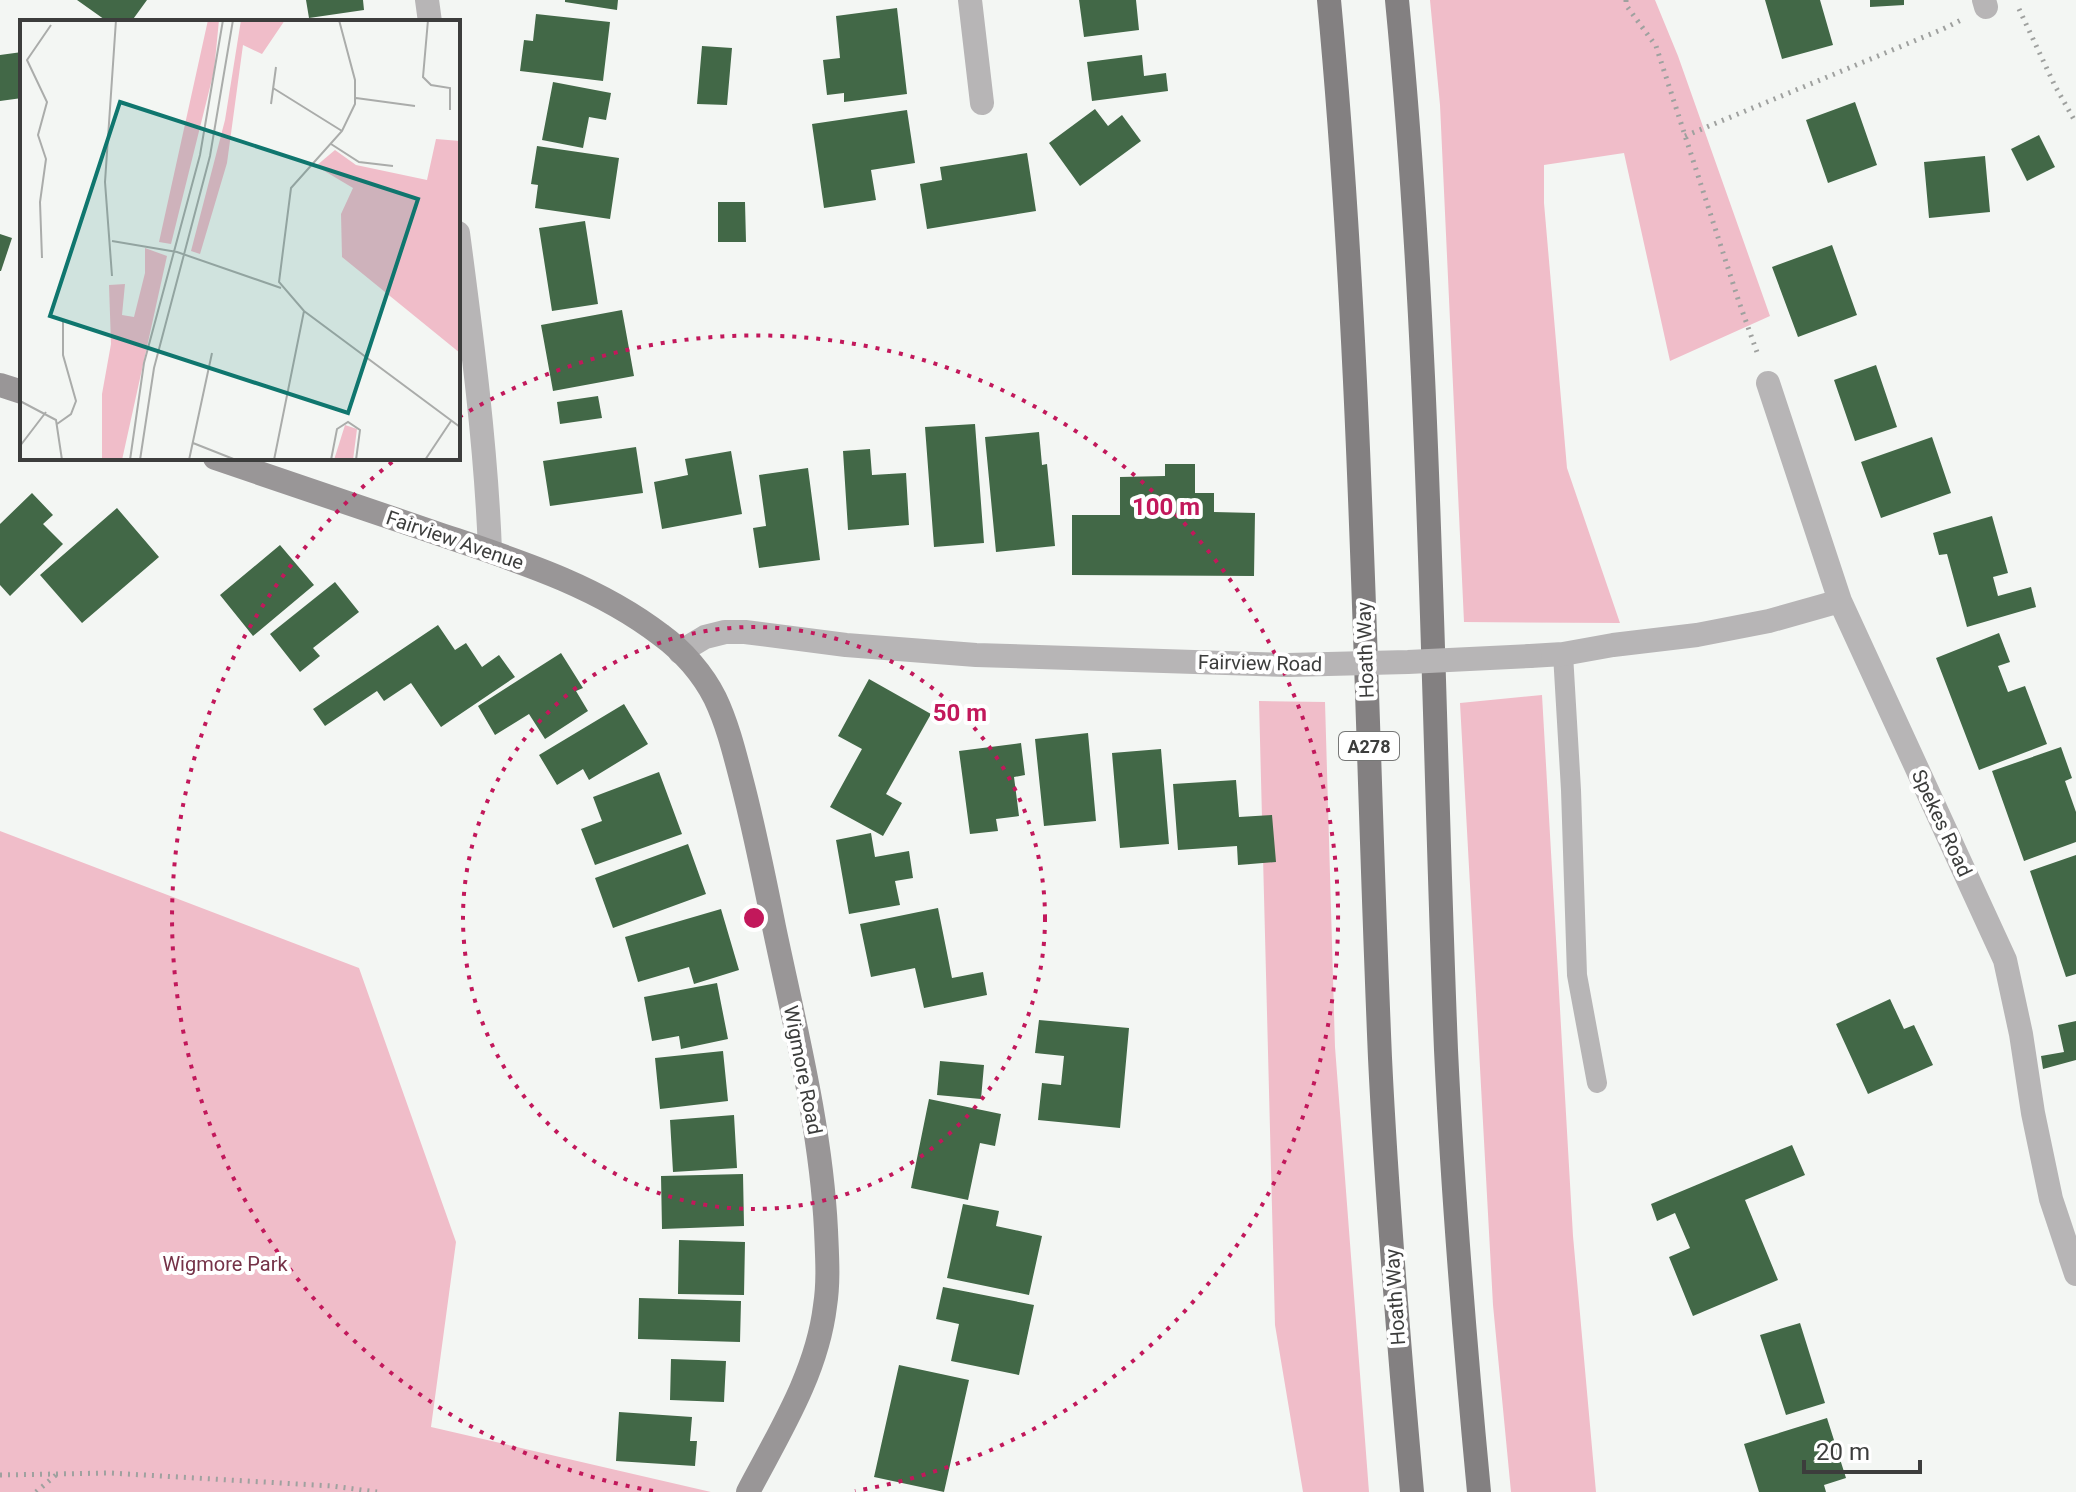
<svg xmlns="http://www.w3.org/2000/svg" width="2076" height="1492" font-family="Roboto,sans-serif">
<style>
.green{fill:#f0bdc9}
.building{fill:#426847}
.lines{fill:none;stroke-linecap:round;stroke-linejoin:round}
.path{stroke:#9fa19f;stroke-width:5;stroke-dasharray:2 6;stroke-linecap:butt}
.lane{stroke:#b7b5b6;stroke-width:20}
.street{stroke:#b7b5b6;stroke-width:24}
.secondary{stroke:#999697;stroke-width:24}
.primary{stroke:#838081;stroke-width:24}
.street-bridge{stroke:#b7b5b6;stroke-width:24}
.ring{fill:none;stroke:#c2185b;stroke-width:4;stroke-dasharray:4 8}
.labels{text-anchor:middle;dominant-baseline:central;stroke-width:8;stroke-linejoin:round;paint-order:stroke}
.shield{fill:#fff;stroke:#767776;stroke-width:2}
.shield-label{font-size:18px;font-weight:bold;fill:#3c3d3c}
.street-label{font-size:20px;fill:#3c3d3c;stroke:#fff}
.park-label{font-size:20px;fill:#753247;stroke:#fff}
.inset-road{fill:none;stroke:#aaacaa;stroke-width:2}
.view{fill:#0f766e;fill-opacity:0.15;stroke:#0f766e;stroke-width:4}
.inset-edge{fill:none;stroke:#3c3d3c;stroke-width:4}
.centre{fill:#c2185b;stroke:#fff;stroke-width:4}
.ring-label{font-size:24px;text-anchor:middle;font-weight:bold;fill:#c2185b;stroke:#fff;stroke-width:8;stroke-linejoin:round;paint-order:stroke}
</style>
<rect width="100%" height="100%" fill="#f3f6f3"/>
<path class="green" d="M1430 0H1655L1678 56 1770 316 1670 361 1624 153 1544 165V203L1567 468 1620 623 1464 622 1440 105Z
M1542 695 1573 1236 1596 1492H1511L1493 1305 1460 703Z
M1259 701 1325 702 1335 1047 1369 1492H1303L1275 1325Z
M0 831 359 968 456 1242 431 1427 711 1492H0Z"/>
<path class="building" d="M77 0H147L131 22H108Z
M306 0H363L364 10 309 18Z
M565 0H618L617 10 565 2Z
M1079 0H1136L1139 30 1084 37Z
M1765 0H1820L1833 45 1782 59Z
M1870 0H1904V5L1870 7Z
M897 8 907 94 844 102V93L827 95 823 60 840 58 836 16Z
M536 14 610 22 603 81 520 71 524 40 533 41Z
M702 46 732 48 727 105 697 104Z
M22 52V98L0 101V55Z
M1142 55 1144 76 1166 73 1168 91 1092 101 1087 62Z
M553 82 611 93 606 120 589 117 583 148 542 140Z
M1855 102 1877 165 1828 183 1806 120Z
M1095 109 1108 126 1122 115 1141 141 1080 186 1049 143Z
M907 110 915 163 871 170 876 200 824 208 812 124Z
M2039 135 2055 167 2027 181 2011 149Z
M537 146 619 158 610 219 535 208 538 185 531 184Z
M1027 153 1036 211 927 229 920 184 942 180 940 167Z
M1985 156 1990 212 1929 218 1924 162Z
M718 202H745L746 242H718Z
M585 221 598 304 552 311 539 228Z
M0 234 12 238 1 271H0Z
M1832 245 1857 315 1798 337 1772 267Z
M622 310 634 376 553 391 541 325Z
M1876 365 1897 427 1855 441 1834 380Z
M598 396 602 418 560 424 557 402Z
M975 424 984 543 934 547 925 427Z
M1039 432 1042 465 1047 464 1055 546 996 552 985 437Z
M1932 437 1951 493 1881 518 1861 462Z
M636 447 643 493 550 506 543 461Z
M870 449 872 475 906 473 909 525 848 530 843 451Z
M731 451 742 514 662 529 654 482 688 475 685 459Z
M1165 464H1195V493H1214V512L1255 513 1254 576 1072 575V515H1120V477L1165 476Z
M808 468 820 560 759 568 753 528 766 526 759 475Z
M32 493 53 515 43 524 63 544 10 596 0 585V524Z
M117 508 159 557 82 623 40 575Z
M1992 516 2008 573 1993 577 1998 596 2031 587 2036 607 1967 627 1947 554 1939 555 1933 533Z
M280 545 314 585 253 636 220 595Z
M335 582 359 612 313 648 320 656 300 672 270 634Z
M438 625 455 650 466 643 482 667 499 655 515 677 441 727 411 683 384 701 377 691 325 726 313 709Z
M1999 633 2010 662 1998 666 2008 692 2025 686 2047 744 1979 770 1936 658Z
M561 653 583 688 576 691 588 711 545 739 529 714 495 735 478 706Z
M869 679 931 714 886 794 902 803 883 836 830 807 862 749 838 736Z
M624 704 648 744 589 780 583 769 557 785 539 755Z
M1088 733 1096 821 1044 826 1035 739Z
M1021 743 1025 775 1014 777 1019 816 996 819 998 831 970 834 959 751Z
M2061 747 2072 778 2065 781 2076 812V842L2024 861 1992 771Z
M1161 749 1169 844 1120 848 1112 753Z
M659 772 682 834 595 865 581 829 602 821 593 797Z
M1236 780 1239 817 1272 815 1276 862 1238 865 1237 846 1178 850 1173 784Z
M871 833 875 857 909 851 913 878 895 881 900 905 849 914 836 840Z
M688 844 706 894 613 928 595 878Z
M2076 855V974L2066 977 2030 871Z
M938 908 952 978 983 972 987 995 924 1008 915 968 871 977 860 924Z
M721 909 739 970 694 984 689 967 638 982 625 937Z
M717 983 728 1039 681 1049 679 1036 652 1041 644 997Z
M1890 999 1904 1029 1914 1025 1933 1065 1868 1094 1836 1024Z
M1039 1020 1129 1028 1120 1128 1038 1120 1042 1083 1061 1085 1064 1056 1035 1053Z
M2076 1021V1060L2043 1069 2041 1056 2064 1052 2058 1025Z
M723 1051 728 1101 660 1109 655 1058Z
M940 1061 984 1065 981 1099 937 1095Z
M929 1099 1001 1114 995 1146 980 1143 968 1200 911 1188Z
M734 1115 737 1168 673 1172 670 1120Z
M1792 1145 1805 1175 1745 1200 1778 1280 1693 1316 1669 1257 1690 1248 1675 1213 1657 1221 1651 1204Z
M743 1174 744 1226 662 1229 661 1176Z
M963 1204 999 1211 996 1226 1042 1236 1029 1295 947 1278Z
M679 1240 745 1242 744 1295 678 1294Z
M943 1287 1034 1305 1019 1375 951 1361 959 1324 936 1319Z
M639 1298 741 1301 740 1342 638 1339Z
M1800 1323 1825 1403 1786 1415 1760 1335Z
M671 1359 726 1361 724 1402 670 1400Z
M899 1365 969 1380 944 1492 874 1477Z
M619 1412 692 1417 690 1441H697L695 1466 616 1461Z
M1827 1418 1846 1478 1824 1485 1826 1492H1759L1744 1444Z"/>
<g class="lines">
<path class="path" d="M1626 0V5L1656 46 1739 302 1758 355
M2019 9 2055 86 2076 123
M1685 136 1943 29 1961 20
M0 1475 110 1473 332 1486 377 1492
M36 1492 56 1475"/>
<path class="lane" d="M1563 654 1571 790 1577 975 1597 1083"/>
<path class="street" d="M427 0 430 22
M970 0 982 103
M1984 0 1986 7
M458 233C472 339 486 445 490 551
M1768 383 1840 601 2005 960 2021 1034 2033 1113 2051 1199 2076 1274
M680 652 705 637 725 632H745L846 645 976 655 1288 665
M1530 656 1563 654 1613 645 1697 635 1769 621 1840 601"/>
<path class="secondary" d="M0 385 22 392
M215 458C288 483 361 507 433 532 512 559 595 584 661 635 683 651 703 674 715 698 727 723 734 751 741 778 754 827 764 877 774 927 795 1027 821 1128 826 1230 827 1255 829 1281 825 1306 817 1373 779 1433 748 1492"/>
<path class="primary" d="M1329 0C1362 351 1365 705 1380 1058 1387 1203 1399 1347 1412 1492
M1397 0C1431 349 1432 700 1446 1050 1453 1198 1465 1345 1479 1492"/>
<path class="street-bridge" d="M1288 665 1408 662 1530 656"/>
</g>
<g class="ring">
<circle cx="754" cy="918" r="291"/>
<path d="M653 1491A582 582 0 0 1 396 459M459 417A582 582 0 1 1 855 1491"/>
</g>
<g class="labels">
<rect class="shield" x="1339" y="732" width="60" height="28" rx="6"/>
<g class="shield-label">
<text x="1369" y="746">A278</text>
</g>
<g class="street-label">
<text transform="translate(455 540) rotate(19)">Fairview Avenue</text>
<text transform="translate(1365 650) rotate(-92)">Hoath Way</text>
<text transform="translate(1260 663) rotate(1)">Fairview Road</text>
<text transform="translate(1942 823) rotate(65)">Spekes Road</text>
<text transform="translate(803 1070) rotate(79)">Wigmore Road</text>
<text transform="translate(1395 1297) rotate(-94)">Hoath Way</text>
</g>
<g class="park-label">
<text x="225" y="1264">Wigmore Park</text>
</g>
</g>
<g transform="translate(20 20)">
<rect width="440" height="440" fill="#f3f6f3"/>
<path d="M188 0H199L194 51 151 224 139 222ZM221 0H265L242 34 223 25 207 143 180 234 171 231 205 100ZM416 119 440 121V333L322 237 321 194 333 168 296 146 315 130 336 145 407 160ZM125 228 147 236 102 440H82V374L91 324 89 265 105 264 102 295 114 297 125 253ZM325 405 337 409 333 440H314Z" fill="#f0bdc9"/>
<path class="inset-road" d="M319 0 335 60V84L322 111 271 168 259 262 284 291 440 407M408 0 403 57 411 65 430 68V90M253 68 322 111M336 78 395 86M251 84 256 47M311 124 339 142 373 146M92 221 157 232 261 268M22 238 20 182 26 139 18 115 27 82 7 40 31 5M92 256 85 162 96 0M0 381 36 400 42 440M37 404 51 394 56 381 43 335V300M173 423 216 440M0 426 26 392M110 440 124 343 180 135 203 0M120 440 134 348 190 136 213 0M169 440 192 333M254 440 284 291M311 440 317 409 328 402 340 410 336 440M405 440 431 401"/>
<path class="view" d="M100 82 398 179 328 393 30 296Z"/>
<rect width="440" height="440" class="inset-edge"/>
</g>
<circle cx="754" cy="918" r="12" class="centre"/>
<g class="ring-label">
<text x="1166" y="515">100 m</text>
<text x="960" y="721">50 m</text>
</g>
<path d="M1804 1460v12h116v-12" fill="none" stroke="#3c3d3c" stroke-width="4"/>
<text x="1816" y="1460" font-size="24" fill="#3c3d3c" stroke="#ffffff" stroke-width="6" paint-order="stroke">20 m</text>
</svg>
